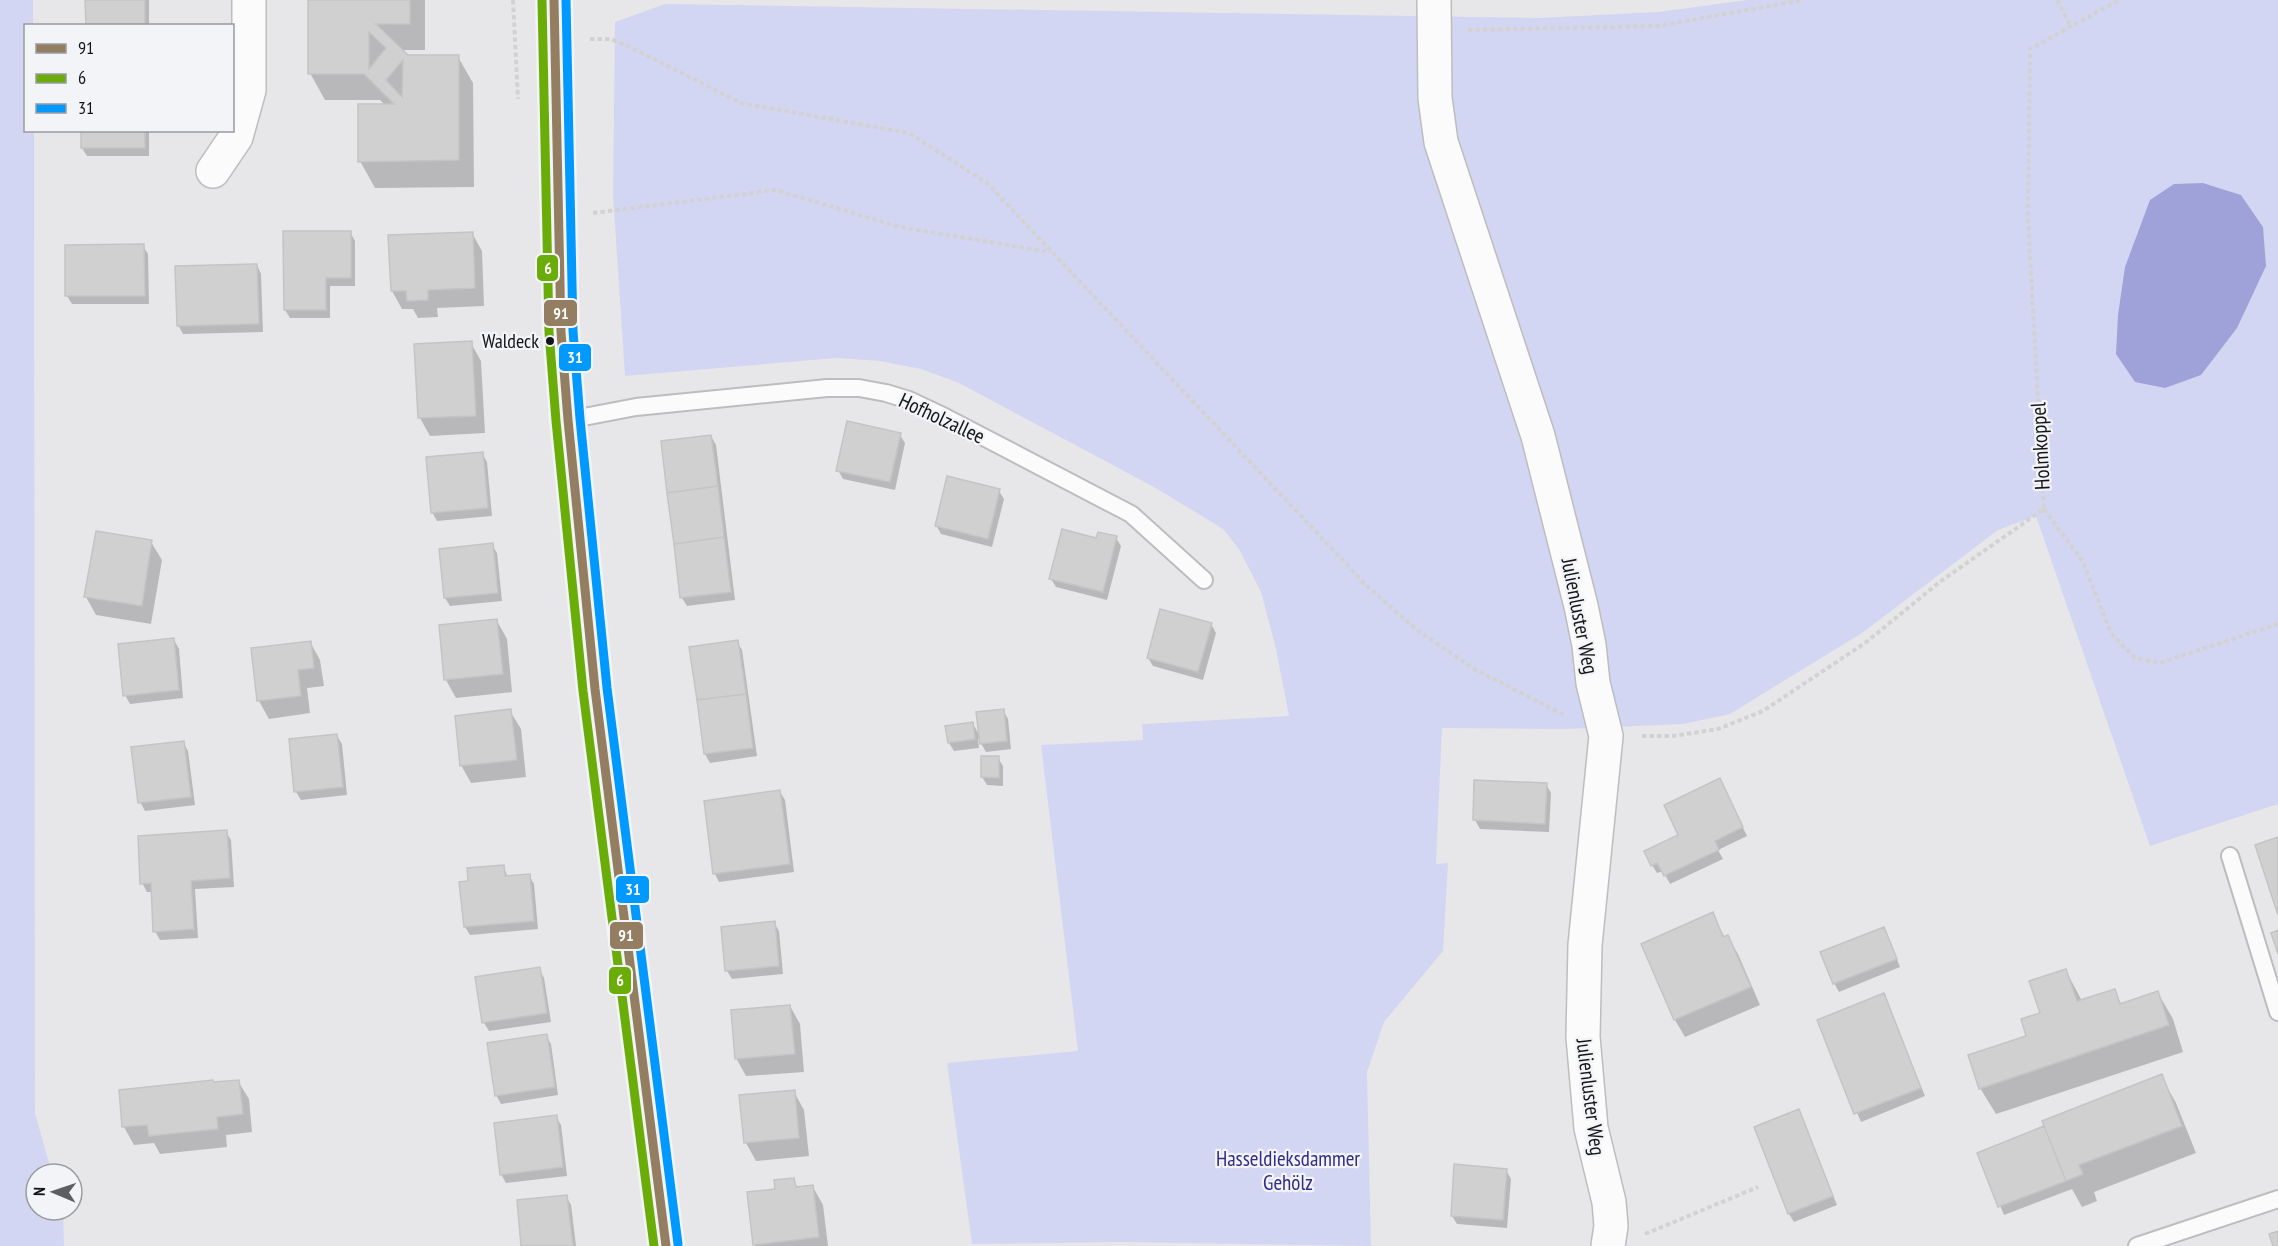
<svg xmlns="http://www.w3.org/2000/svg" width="2278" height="1246" font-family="'PT Sans Narrow',sans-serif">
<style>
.green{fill:#d3d6f2;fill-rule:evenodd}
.water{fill:#9ea2d8}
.shadow{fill:#0003}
.building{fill:#d0d0d1;stroke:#c4c4c5;stroke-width:1.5;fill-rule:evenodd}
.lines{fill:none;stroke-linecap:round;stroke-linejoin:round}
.lane-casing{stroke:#bdbdc0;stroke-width:20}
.street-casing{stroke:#bdbdc0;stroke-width:36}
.secondary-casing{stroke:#bdbdc0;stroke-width:36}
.path{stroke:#d2d2d3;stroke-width:4;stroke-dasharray:4.5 3;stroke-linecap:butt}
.lane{stroke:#fbfbfc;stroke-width:16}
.street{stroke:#fbfbfc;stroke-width:33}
.secondary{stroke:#fbfbfc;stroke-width:33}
.bus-1-casing{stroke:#f3f4f8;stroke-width:14}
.bus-2-casing{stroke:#f3f4f8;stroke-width:14}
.bus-3-casing{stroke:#f3f4f8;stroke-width:14}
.bus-1{stroke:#947e62;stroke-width:9}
.bus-2{stroke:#6aad08;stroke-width:9}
.bus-3{stroke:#09f;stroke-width:9}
.bus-dot{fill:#141516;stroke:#f3f4f8;stroke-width:2}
.labels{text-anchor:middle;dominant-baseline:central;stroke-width:4.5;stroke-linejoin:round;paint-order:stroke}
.bus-label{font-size:20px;fill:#141516;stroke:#f3f4f8;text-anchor:end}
.street-label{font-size:21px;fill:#141516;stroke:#f3f4f8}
.park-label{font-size:21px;fill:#322c85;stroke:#f3f4f8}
.line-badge{stroke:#f3f4f8;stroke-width:2}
.badge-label{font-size:16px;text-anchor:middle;font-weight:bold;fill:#fff}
</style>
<rect width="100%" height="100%" fill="#e7e7ea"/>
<path class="green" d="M0 0H33V25L26 26V130L34 131 35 1113 52 1174H36V1210H63L64 1246H0Z
M1747 0H2278V804L2150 846 2036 516 1998 530 1862 633 1730 714 1683 724 1567 729 1442 728 1436 864 1448 863 1443 951 1384 1022 1367 1072 1371 1246 1121 1242 972 1244 947 1063 1078 1051 1041 745 1143 740 1142 724 1289 716 1276 649 1261 592 1239 549 1223 529 1154 487 959 383 921 369 880 361 837 358 625 376 613 195 615 22 665 4 1539 18 1658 12ZM2203 183 2241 195 2263 227Z"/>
<path class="water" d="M2203 183 2241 195 2263 227 2266 266 2237 328 2201 375 2165 388 2135 382 2116 354 2118 315 2125 267 2150 200 2174 184Z"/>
<path class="shadow" d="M87 0H149V26H87Z
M310 0H425V50H400L407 57H458L473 83 474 187 375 188 360 161 386 106 380 100H325L310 73Z
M82 130H149V156H87L82 148Z
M350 232 355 241V286H330V318H290L285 310Z
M472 233 482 251 484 306 437 308 438 317 418 318 413 309H402L392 291 390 236Z
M143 246 148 254 149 304H72L67 296Z
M257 265 261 274 263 332 183 334 178 325Z
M471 343 481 361 485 433 430 436 420 418 415 345Z
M900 435 905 443 895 490 843 479 838 470Z
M711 436 716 445 735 600 687 606 682 598Z
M482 453 487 462 492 516 437 521 432 512Z
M999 491 1004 499 992 547 941 534 936 525Z
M1116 538 1121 546 1107 600 1056 587 1051 579 1097 540Z
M151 542 162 560 151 624 96 615 86 597Z
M492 545 497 553 502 601 450 606 445 598Z
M497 621 507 639 512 692 456 698 446 680Z
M1211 624 1216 633 1203 680 1153 666 1148 658Z
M174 640 179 649 183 698 130 704 125 695Z
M310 642 320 660 324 686 307 688 310 713 269 719 259 701Z
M737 642 742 650 757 756 710 763 705 754 691 648Z
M1003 710 1008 719 1011 749 986 752 978 738 979 748 954 751 949 743 973 724 981 738Z
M510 711 521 729 526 777 471 783 461 765Z
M337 736 342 744 347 795 301 800 296 792Z
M183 742 188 751 195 805 145 811 140 802Z
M998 758 1003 766V786L987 785 982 777Z
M1546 784 1551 793 1549 832 1480 829 1475 820Z
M1724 789 1747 836 1718 850 1723 859 1670 884 1663 871 1657 873 1652 865Z
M780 792 785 800 794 872 719 882 715 874 705 802Z
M226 832 231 840 234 887 195 889 198 938 160 940 155 931 153 892H147L142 883Z
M503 866 508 877 529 875 534 884 538 929 470 935 465 927 461 884 469 883Z
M1712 914 1725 938 1728 937 1738 954 1760 1005 1685 1037 1675 1020 1642 944Z
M774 923 779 931 783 974 732 979 727 971 723 928Z
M1888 937 1900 967 1839 992 1834 983Z
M539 969 544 978 551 1022 489 1031 484 1023Z
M2066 971 2082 1001 2114 991 2122 1005 2158 993 2173 1019 2183 1052 1996 1114 1980 1088 2028 1036Z
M1883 995 1925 1096 1861 1122 1819 1021Z
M790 1006 800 1024 804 1072 746 1076 736 1058Z
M546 1036 551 1044 558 1095 501 1104 496 1095Z
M2161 1076 2176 1103 2196 1153 2094 1192 2097 1201 2082 1207 2072 1189 2004 1215 1979 1154Z
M238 1081 249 1099 252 1132 226 1135 227 1147 160 1154 154 1143 134 1145 124 1127Z
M794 1092 804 1110 809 1156 756 1161 746 1143 741 1097Z
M1799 1111 1837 1205 1794 1222 1789 1214Z
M556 1117 561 1125 567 1176 506 1183 501 1174Z
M1506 1170 1511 1179 1507 1228 1457 1224 1452 1216Z
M793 1179 798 1188 813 1187 823 1205 828 1246H755L777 1190Z
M566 1196 571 1205 576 1246H523Z"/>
<path class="building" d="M85 0H145V26H86Z
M308 0H410V24H376L408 55H459V160L358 162V104H394L364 74H308ZM369 32 386 48 369 69ZM403 60 402 97 386 80Z
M81 130H145V148H81Z
M283 231H351V278H326V310H284Z
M473 232 475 288 428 290V300L407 301 406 291H391L388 235Z
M144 244 145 296H65V245Z
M257 264 259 324 177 326 175 266Z
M472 341 476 416 418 418 414 344Z
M847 421 901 433 890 482 836 471Z
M711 435 718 486 667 493 661 441Z
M483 452 488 508 431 513 426 457Z
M947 476 1000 489 988 539 935 526Z
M718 486 724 537 674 544 667 493Z
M1062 529 1096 538 1098 532 1117 536 1103 592 1049 579Z
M96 531 152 540 142 606 84 597Z
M724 537 731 592 680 598 674 544Z
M493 543 498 593 444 598 439 549Z
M1160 609 1212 623 1198 672 1147 658Z
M497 619 503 674 444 680 439 625Z
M174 638 179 690 123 696 118 644Z
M738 640 746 694 697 700 689 647Z
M311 641 314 668 298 670 301 696 257 701 251 648Z
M746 694 753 748 704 754 697 700Z
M511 709 517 760 460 766 455 716Z
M1004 709 1007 741 980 744 976 712Z
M973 722 975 739 948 743 945 726Z
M337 734 343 787 294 792 289 739Z
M184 741 191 797 138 803 131 747Z
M981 756H999V778L981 777Z
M1720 778 1743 827 1715 841 1719 850 1664 876 1657 863 1651 866 1644 851 1678 835 1664 805Z
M1474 780 1547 783 1545 824 1473 820Z
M780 790 790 864 713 874 704 801Z
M227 830 230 878 191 881 194 929 153 932 151 883 140 884 138 836Z
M2278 837V915L2255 845Z
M504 865 505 876 530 874 534 921 464 927 459 882 468 881 467 868Z
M1713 912 1723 937 1728 935 1751 987 1674 1020 1641 944Z
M775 921 779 966 725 971 721 927Z
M1884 927 1897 959 1833 984 1820 952Z
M2278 930V954L2271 933Z
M540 967 547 1013 482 1023 475 977Z
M2066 969 2077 1001 2115 989 2120 1004 2158 991 2169 1025 1979 1089 1968 1055 2026 1036 2021 1019 2040 1013 2029 981Z
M1884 993 1921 1088 1854 1114 1817 1020Z
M790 1005 795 1054 735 1059 731 1010Z
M547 1034 555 1087 495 1096 487 1043Z
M2162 1074 2182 1126 2079 1165 2083 1174 2066 1181 2042 1121Z
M213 1080 214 1082 239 1080 243 1114 217 1117 218 1129 149 1136 147 1125 122 1127 119 1090Z
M795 1090 799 1138 744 1143 739 1095Z
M1799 1109 1833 1196 1788 1214 1754 1127Z
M557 1115 563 1167 500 1175 494 1123Z
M2044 1126 2066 1181 1998 1207 1977 1153Z
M1454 1164 1507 1169 1503 1220 1451 1216Z
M794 1178 796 1187 813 1185 819 1237 753 1245 747 1192 775 1189 774 1180Z
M567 1195 573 1246H521L517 1200Z
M2278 1231V1246H2273L2269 1234Z"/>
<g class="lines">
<g class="lane-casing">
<path id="lane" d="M568 420 636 407 827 388H859L886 393 909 400 945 417 1131 514 1204 580
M2230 856 2278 1012
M2137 1246 2278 1199"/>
</g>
<g class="street-casing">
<path id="street" d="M1434 0 1435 98 1441 142 1538 436 1581 606 1589 645 1593 683 1606 736 1585 945 1583 1037 1591 1128 1609 1202 1611 1226 1608 1246
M213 171 236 137 249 90V0"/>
</g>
<g class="secondary-casing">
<path id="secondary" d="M554 0 561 332 568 420 595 689 666 1246"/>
</g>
<path class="path" d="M513 0 518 99
M2057 0 2071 27
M1468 30 1657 26 1804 0
M590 39H611L630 47 741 103 909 133 987 183 1368 587 1418 631 1476 670 1564 715
M593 213 776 190 900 227 1050 252
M2044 509 2083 562 2111 633 2135 658 2160 663 2278 624
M1642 736H1673L1718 729 1763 711 1865 643 1941 581 2044 509 2028 219 2030 49 2119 0
M1645 1234 1758 1187"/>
<use href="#lane" class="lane"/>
<use href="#street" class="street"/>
<use href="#secondary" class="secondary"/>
<g class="bus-1-casing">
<path id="bus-1" d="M554 0 561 332 568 420 595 689 666 1246"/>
</g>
<g class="bus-2-casing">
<path id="bus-2" d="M542 0 549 332 556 421 583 691 654 1246"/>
</g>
<g class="bus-3-casing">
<path id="bus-3" d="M566 0 573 331 580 419 607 688 678 1244"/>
</g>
<use href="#bus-1" class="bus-1"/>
<use href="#bus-2" class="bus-2"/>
<use href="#bus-3" class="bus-3"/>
</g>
<circle class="bus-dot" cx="550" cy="341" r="5"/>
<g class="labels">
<g class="bus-label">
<text x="539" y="341">Waldeck</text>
</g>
<g class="street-label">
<text transform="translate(942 418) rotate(25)">Hofholzallee</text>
<text transform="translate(2040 446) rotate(-93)">Holmkoppel</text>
<text transform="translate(1580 616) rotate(79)">Julienluster Weg</text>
<text transform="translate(1591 1097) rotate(83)">Julienluster Weg</text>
</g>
<g class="park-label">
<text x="1288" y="1158">Hasseldieksdammer<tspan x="1288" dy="24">Gehölz</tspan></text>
</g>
</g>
<g class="line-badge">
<rect x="536" y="254" width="23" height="28" rx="6" fill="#6aad08"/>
<rect x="543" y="299" width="35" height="28" rx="6" fill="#947e62"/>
<rect x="558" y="343" width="34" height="29" rx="6" fill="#09f"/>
<rect x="615" y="875" width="35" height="29" rx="6" fill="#09f"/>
<rect x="609" y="921" width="35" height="29" rx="6" fill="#947e62"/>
<rect x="608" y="966" width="24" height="29" rx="6" fill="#6aad08"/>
</g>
<g class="badge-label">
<text x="548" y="274">6</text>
<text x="561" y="319">91</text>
<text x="575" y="363">31</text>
<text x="633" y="895">31</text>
<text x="626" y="941">91</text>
<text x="620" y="986">6</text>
</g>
<rect x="24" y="24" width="210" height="108" fill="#f3f4f8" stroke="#9a9b9e" stroke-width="1.5"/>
<rect x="36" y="44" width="30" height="9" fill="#947e62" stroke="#9a9b9e" stroke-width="1.5"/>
<text x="78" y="54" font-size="18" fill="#141516">91</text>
<rect x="36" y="74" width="30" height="9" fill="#6aad08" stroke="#9a9b9e" stroke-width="1.5"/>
<text x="78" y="84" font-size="18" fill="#141516">6</text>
<rect x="36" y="104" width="30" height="9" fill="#0099ff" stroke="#9a9b9e" stroke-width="1.5"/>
<text x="78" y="114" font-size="18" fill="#141516">31</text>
<g transform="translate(54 1192) rotate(272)"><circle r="28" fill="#f3f4f8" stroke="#9a9b9e" stroke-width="1.5"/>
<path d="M0-4.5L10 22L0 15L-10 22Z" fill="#5e5e60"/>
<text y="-9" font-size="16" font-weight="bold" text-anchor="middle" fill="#141516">N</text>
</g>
</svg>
